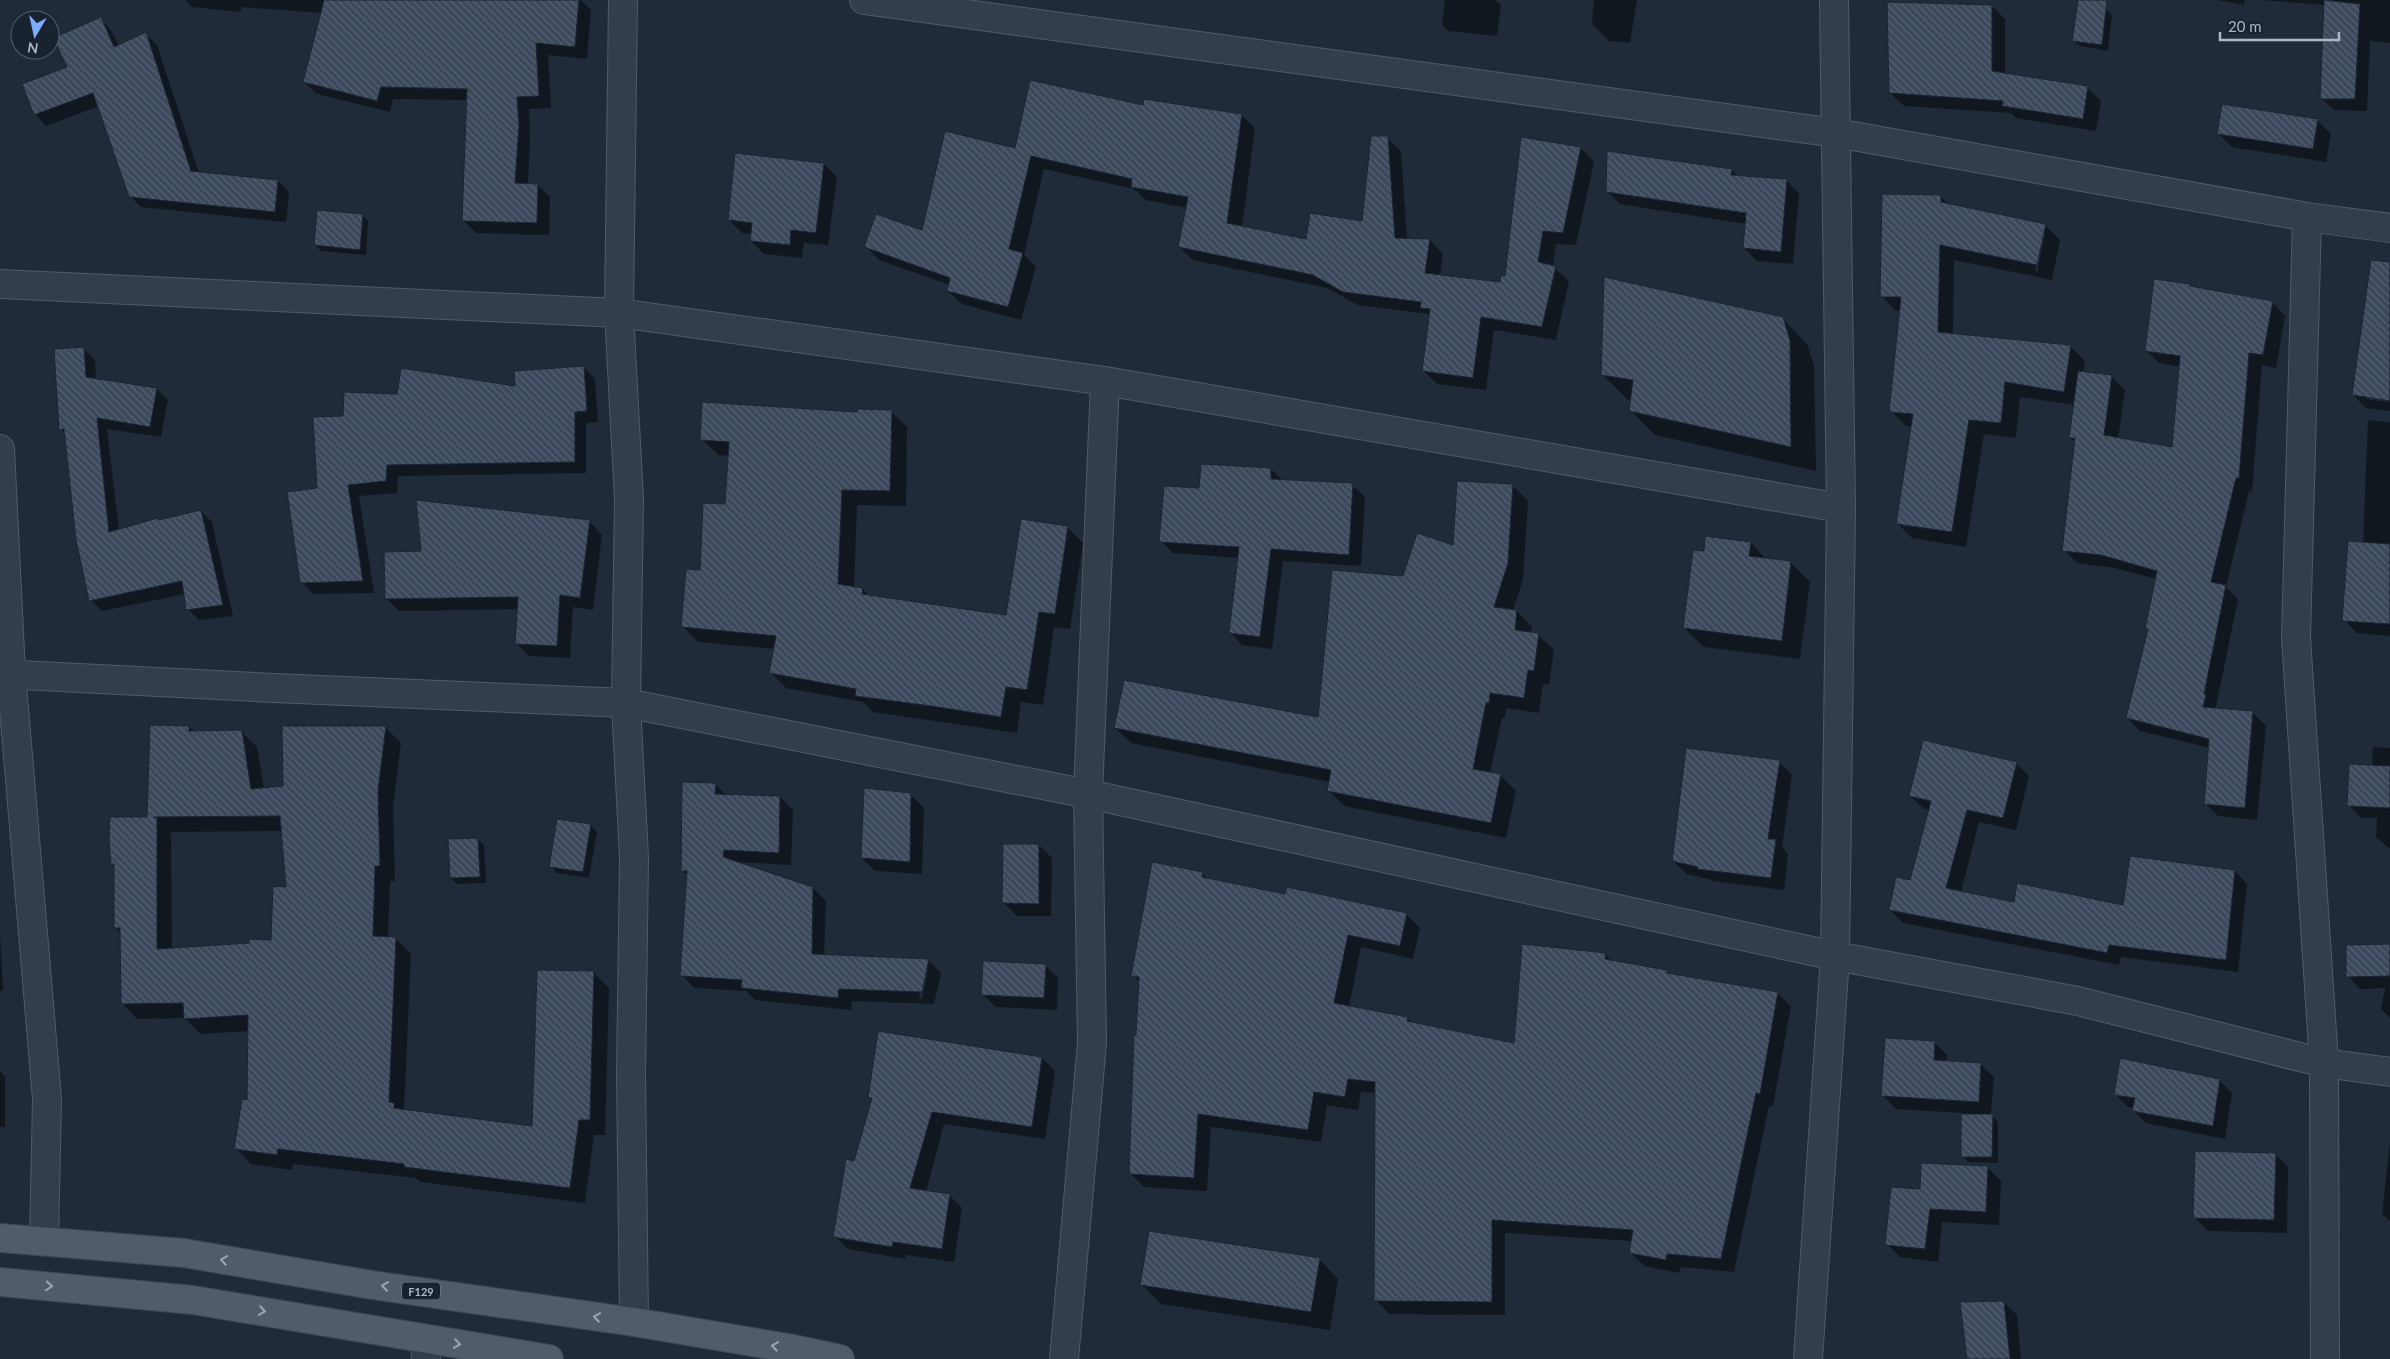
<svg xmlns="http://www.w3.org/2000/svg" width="2390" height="1359" font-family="Lato,sans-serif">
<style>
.shadow{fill:#0007;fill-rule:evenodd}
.building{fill:url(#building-back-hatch);stroke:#1b2431;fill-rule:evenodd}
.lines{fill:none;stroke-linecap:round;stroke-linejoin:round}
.street-casing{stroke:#515a68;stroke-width:30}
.primary-casing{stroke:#3d4654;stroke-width:30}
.street{stroke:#343d4a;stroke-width:28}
.primary{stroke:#515c6b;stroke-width:28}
.oneway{stroke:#9ba5b5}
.labels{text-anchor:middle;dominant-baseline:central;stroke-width:5;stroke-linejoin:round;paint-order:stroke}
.shield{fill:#19222f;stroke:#818a99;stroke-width:1}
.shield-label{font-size:11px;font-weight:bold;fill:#aeb7c7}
</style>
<defs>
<pattern id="building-back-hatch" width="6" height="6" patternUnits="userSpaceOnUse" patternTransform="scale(1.25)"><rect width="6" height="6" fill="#3c485b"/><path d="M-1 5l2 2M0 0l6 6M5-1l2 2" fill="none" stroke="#566071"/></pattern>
</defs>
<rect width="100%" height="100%" fill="#202b3a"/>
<path class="shadow" d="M185 0H581L591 10 587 59 548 55 551 108 529 109 530 138 528 185H538L550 197 549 235 476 233 463 220 467 100 393 99 390 112 317 94 304 82 322 13 242 7 240 12 192 7Z
M1445 0H1495L1501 5 1497 36 1448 31 1442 24Z
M1594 0H1637L1630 43 1609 41 1592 24Z
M2218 0H2245L2244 5Z
M2262 0H2390V43L2370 41 2367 111 2334 110 2321 98 2325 5Z
M1992 6 2005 19V74L2088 88 2101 101 2096 131 2016 118 2011 113 1904 106 1890 93Z
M2106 9 2112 15 2108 51 2080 46 2073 40Z
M100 18 111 30 119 46 145 34 157 45 199 173 278 181 289 192 286 222 141 207 130 196 99 106 46 126 35 114Z
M1144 107 1241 115 1255 128 1242 227 1307 241 1364 223 1387 138 1401 151 1407 240H1430L1443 254 1440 276 1502 284 1506 277 1522 138 1581 148 1594 162 1576 245 1556 244 1553 267 1569 281 1556 340 1494 330 1486 390 1437 384 1423 370 1431 316 1429 314 1358 305 1327 288 1193 260 1179 247 1187 208 1146 200 1134 189 1044 169 1024 255 1036 267 1021 320 962 304 948 291 950 285 879 260 866 246 923 232 1016 149Z
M2318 121 2331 134 2326 162 2232 147 2219 134Z
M824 164 837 177 828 245 804 243 802 258 764 254 751 241 752 234 742 233 729 220Z
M1732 170 1738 176 1786 180 1799 193 1793 264 1757 261 1744 248 1746 224 1620 204 1607 191Z
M1940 196 1949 205 2045 225 2060 240 2052 280 1954 260 1953 334 2070 346 2085 361 2083 373 2112 377 2125 390 2118 439 2174 449 2180 367 2159 363 2146 350 2189 285 2192 287 2272 302 2285 316 2276 368 2262 365 2252 491H2249L2226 587 2238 599 2216 707 2219 710 2253 713 2266 726 2257 820 2218 816 2205 803 2210 748 2140 731 2127 718 2149 631 2146 628 2156 579 2115 568 2077 563 2064 550 2076 443 2070 437 2075 405 2020 397 2016 438 1984 434 1966 547 1912 538 1897 523 1912 427 1906 426 1891 411 1901 311H1896L1881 296ZM2042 234H2045L2037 272 2035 271Z
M362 215 368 221 366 255 321 251 315 245Z
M2390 305V400L2366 396V399L2390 402V411L2366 408 2353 395Z
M1782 318 1807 344 1814 365 1816 471 1655 435 1630 410 1631 400 1627 399 1602 374Z
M84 349 95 360 96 380 157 389 168 400 161 437 107 429 119 531 201 511 212 522 233 616 199 620 188 609 185 594 102 611 91 600 65 434 61 429Z
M584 367 595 379 598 422 586 423V473L398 476 397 493 359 496 374 593 313 594 302 582 318 489 344 417 398 396 516 387Z
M891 411 907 427 906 506 857 505 854 588 863 589 870 597 1007 616 1067 527 1083 543 1070 629 1054 627 1043 705 1021 702 1017 733 873 712 863 702 786 688 770 672 775 649 698 642 682 626 726 505 729 456 718 455 702 439 859 413Z
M2368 420 2390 422V636L2357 633 2344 620 2363 543Z
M1271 469 1283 481 1352 485 1365 497 1361 566 1283 561 1272 649 1242 645 1230 632 1239 558 1173 553 1161 541 1200 489Z
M1512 485 1528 501 1523 579 1513 611H1517L1532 627 1531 634 1538 635 1554 650 1549 685 1543 684 1539 713 1506 708 1505 718H1502L1490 773 1500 775 1516 791 1506 838 1344 806 1328 790 1330 782 1131 743 1115 728 1319 719 1404 578 1454 547Z
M589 521 602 535 593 610 573 607 570 658 529 656 516 643 518 609 399 611 386 598 422 552Z
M1751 543 1767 560 1791 563 1810 582 1800 659 1704 647 1684 628 1705 553Z
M189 727 194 732H242L257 747 264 789 284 787 283 727 386 728 401 743 393 807 395 881H390L388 938 396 939 411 954 404 1111 534 1127 594 973 609 988 605 1135H594L585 1203 421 1182 416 1178 293 1164 292 1170 251 1164 236 1148 249 1101V1031L201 1034 184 1018 137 1019 122 1003 121 934 115 927V866L113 864 148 819ZM283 831 288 888 273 941 172 949 171 834 170 832Z
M2373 747 2390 748V849L2376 837 2377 818H2361L2349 805 2372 767Z
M1779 762 1792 775 1782 847 1788 854 1784 890 1712 881 1709 879 1687 874 1673 861Z
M2016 763 2029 776 2016 830 1979 822 1961 892 2015 903 2124 907 2235 871 2247 884 2238 972 2121 957 2119 965 1903 923 1890 910 1911 881 1930 810 1923 808 1910 796Z
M715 784 726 795 780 797 793 810 791 865 735 862 813 888 826 901 824 956 928 960 941 973 934 1004 852 1001 851 1010 755 1000 746 991 694 988 682 975 688 876 682 871ZM925 970H928L922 999 919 998Z
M911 795 924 808 922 874 875 871 862 858Z
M590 825 597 832 589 878 557 873 551 866Z
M478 839 484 845 486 883 457 884 451 878Z
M1039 845 1052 858 1051 916H1017L1004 903Z
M1202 873 1208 879 1286 895 1406 914 1420 928 1413 959 1361 947 1349 1007 1408 1019 1413 1024 1515 1044 1605 954 1613 962 1666 971 1670 975 1777 993 1791 1006 1773 1106H1769L1734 1272 1681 1267 1679 1273 1644 1266 1630 1252 1632 1241 1505 1233V1315L1389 1314 1376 1300V1093L1361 1092 1358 1110 1327 1105 1321 1142 1211 1127 1207 1191 1144 1187 1131 1174 1140 983 1133 975Z
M0 934 3 991H0Z
M2390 945V1018L2381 1009 2385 988 2360 989 2348 976Z
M1045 965 1058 978 1057 1010 996 1007 982 994Z
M1934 1042 1947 1055V1062L1980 1064 1994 1077 1991 1114 1998 1122V1163L1968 1162 1962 1156V1113L1896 1109 1883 1096Z
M1042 1058 1055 1071 1045 1139 944 1124 926 1192 949 1195 962 1208 954 1262 906 1255 905 1259 848 1249 835 1236 872 1100 869 1097Z
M0 1071 5 1076V1127H0Z
M2219 1080 2232 1093 2225 1139 2146 1123 2133 1110 2134 1108 2128 1107 2115 1094Z
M2390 1141V1221L2382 1214Z
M2275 1154 2288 1167 2287 1233 2208 1231 2195 1218Z
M1988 1168 2001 1181 1999 1225 1942 1222 1938 1262 1900 1257 1887 1244 1922 1191Z
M1319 1259 1338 1279 1330 1330 1161 1304 1141 1284Z
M2004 1302 2017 1315 2021 1359H1968Z"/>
<path class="building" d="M324 0H579L575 47 536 43 539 96 517 97 519 125 515 183 538 184 537 223 462 221 467 89 381 87 377 101 303 82Z
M2078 0H2107L2102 45 2072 41Z
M2324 0 2360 4 2355 99H2320Z
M1887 2 1992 5V71L2088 86 2083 119 2002 106 2003 101 1889 93Z
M101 17 114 47 146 32 191 171 278 180 275 212 129 197 93 93 34 115 22 84 67 67 53 38Z
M1030 80 1143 105 1144 99 1242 114 1227 223 1306 239 1310 213 1362 221 1371 136H1388L1395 238 1430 239 1425 273 1500 282 1501 275 1505 276 1521 137 1581 147 1563 233 1543 231 1538 262 1556 266 1542 327 1481 317 1473 378 1422 371 1430 309 1420 308 1421 302 1343 292 1313 275 1178 247 1188 197 1131 187 1132 179 1031 156 1009 249 1023 253 1008 307 947 291 950 278 864 247 876 214 922 230 945 131 1015 148Z
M2222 104 2318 119 2313 149 2217 134Z
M1607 151 1732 169 1731 175 1787 179 1781 252 1743 248 1746 213 1606 192Z
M735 153 824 163 816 233 791 230 790 245 750 241 752 223 728 220Z
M1882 194 1941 195V202L2046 224 2037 265 1940 245 1938 332 2071 345 2064 392 2005 382 2001 423 1969 420 1952 532 1896 524 1913 414 1889 412 1901 297H1880Z
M317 210 363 214 360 250 314 245Z
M2371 260 2390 262V401L2352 395Z
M1604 277 1783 317 1790 340 1791 447 1629 411 1633 380 1601 375Z
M2154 279 2190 284V286L2273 301 2263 355 2249 353 2239 478H2236L2211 582 2226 585 2204 694 2206 695 2203 707 2253 711 2245 808 2204 804 2209 739 2126 718 2148 629H2145L2157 571 2101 555 2062 551 2075 438H2069L2078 371 2112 375 2104 435 2172 447 2180 356 2145 351Z
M84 347 86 377 157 388 150 427 97 418 109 532 158 518 159 520 201 510 223 605 186 610 182 581 89 601 76 540 64 429 59 430 54 349Z
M584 366 587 411 575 412V462L387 465 386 481 348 485 363 581 300 583 287 492 317 488 313 417 343 416 344 392 397 394 401 368 515 386 514 371Z
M702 402 857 412V409L892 410 890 491 842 490 838 584 863 588 862 594 1006 615 1021 519 1068 526 1055 614 1039 612 1027 690 1006 687 1001 717 931 706 855 696 856 689 769 673 776 636 681 627 686 569 700 570 703 503 725 504 729 442 700 440Z
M1201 464 1271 468V479L1353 483 1349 555 1271 549 1260 637 1229 633 1239 547 1159 542 1164 486 1199 488Z
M1457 481 1513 484 1508 563 1494 607 1517 610 1515 630 1539 633 1534 671 1528 670 1524 698 1490 693 1489 703H1486L1473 769 1501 774 1491 823 1327 791 1331 770 1114 728 1124 680 1318 717 1332 570 1403 576 1417 533 1453 545Z
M416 500 590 520 580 598 560 595 557 646 515 644 518 597 385 599 384 552 421 551Z
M1705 536 1751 542 1749 556 1791 561 1782 641 1683 628 1693 550 1704 551Z
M2348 541 2390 544V624L2342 621Z
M150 725 189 726V731L242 730 251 789 283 786 282 726H386L378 791 380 866H375L373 936 396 937 389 1102 394 1103V1108L532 1126 537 970 594 971 590 1120H579L570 1188 404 1167V1164L278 1149 277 1155 234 1149 242 1099 247 1100 248 1015 184 1019 183 1003 121 1004 120 928H114V864H111L109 840 110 817H147ZM280 816 286 887 273 886 271 940 249 939V943L157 949V818L154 817Z
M1923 740 2017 762 2003 818 1967 810 1946 888 2014 902 2017 883 2123 905 2130 856 2235 870 2226 960 2109 945 2107 953 1889 910 1896 877 1910 880 1931 801 1909 796Z
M1686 748 1780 760 1768 839H1776L1771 878 1697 869 1698 867 1672 861Z
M2349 764 2390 766V808L2347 806Z
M682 782 716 783 715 794 780 796 779 853 724 850 723 857 813 887 812 954 929 959 922 992 839 989 838 998 741 988 742 980 680 976 687 871H681Z
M864 788 911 793 910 862 861 858Z
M557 819 591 824 583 872 549 867Z
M478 838 480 877 450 878 448 839Z
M1003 844H1039V904L1002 903Z
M1152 862 1203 872 1202 877 1285 894 1287 887 1407 913 1400 946 1348 935 1334 1003 1408 1017 1407 1021 1514 1043 1522 944 1606 953 1605 959 1667 970V973L1778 992 1760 1094 1756 1093 1721 1259 1667 1254 1666 1260 1629 1253 1633 1230 1492 1220V1302L1374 1301 1375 1082 1348 1079 1345 1097 1314 1092 1308 1130 1198 1114 1194 1178 1129 1174 1134 1035H1136L1139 977 1131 976Z
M2390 944V976L2346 977V945Z
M983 961 1046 964 1044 998 981 995Z
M878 1031 1042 1057 1032 1127 932 1112 910 1188 950 1194 942 1249 893 1242 892 1247 833 1237 846 1159 854 1161 872 1098H868Z
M1885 1038 1935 1041 1934 1060 1981 1063 1979 1102 1881 1096Z
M2120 1058 2220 1079 2213 1126 2132 1111 2135 1098 2114 1095Z
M1961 1114H1993L1992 1157H1961Z
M2195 1151 2276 1153 2274 1220 2193 1218Z
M1921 1163 1988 1166 1986 1212 1930 1209 1925 1249 1885 1245 1891 1187 1920 1189Z
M1149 1231 1320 1258 1311 1312 1140 1285Z
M2004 1301 2010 1359H1967L1960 1302Z"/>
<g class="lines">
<g class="street-casing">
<path id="street" d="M623 0 619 313 629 499 626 703 634 858 631 1074 634 1322
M864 0 1836 133 2307 217 2390 228
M2307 217 2296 638 2324 1063 2325 1359
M0 284 619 313 1105 381 1841 508
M0 449 11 673 47 1099 44 1240
M0 674 274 688 626 703 1088 794 1835 956 2078 1001 2324 1063 2390 1072
M425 1339 426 1359
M1064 1359 1092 1043 1088 794 1105 381
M1808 1359 1835 956 1841 508 1834 0"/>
</g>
<g class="primary-casing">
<path id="primary" d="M0 1238 184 1253 372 1285 634 1322 788 1348 840 1359
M0 1282 193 1300 549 1359"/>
</g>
<use href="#street" class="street"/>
<use href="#primary" class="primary"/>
</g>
<defs><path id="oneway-chevron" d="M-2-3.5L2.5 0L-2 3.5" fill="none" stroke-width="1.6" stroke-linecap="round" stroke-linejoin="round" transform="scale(1.25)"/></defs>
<g class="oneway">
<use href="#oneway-chevron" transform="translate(224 1260) rotate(-171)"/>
<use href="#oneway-chevron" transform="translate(49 1286) rotate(5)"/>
<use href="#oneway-chevron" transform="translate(385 1286) rotate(-172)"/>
<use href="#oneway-chevron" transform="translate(262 1311) rotate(9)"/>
<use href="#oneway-chevron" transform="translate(597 1317) rotate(-172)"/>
<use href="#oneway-chevron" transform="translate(457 1344) rotate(9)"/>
<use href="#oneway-chevron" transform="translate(775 1346) rotate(-171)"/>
</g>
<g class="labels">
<rect class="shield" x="402" y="1282.5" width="38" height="17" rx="4"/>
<g class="shield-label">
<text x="421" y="1291">F129</text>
</g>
</g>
<g transform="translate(35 35) rotate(189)"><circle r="24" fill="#19222f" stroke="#555e6c"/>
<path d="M0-4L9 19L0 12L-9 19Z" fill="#7cacfe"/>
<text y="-8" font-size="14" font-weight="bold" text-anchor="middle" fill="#aeb7c7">N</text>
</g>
<path d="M2220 32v8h119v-8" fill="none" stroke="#aeb7c7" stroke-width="2.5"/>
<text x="2228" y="32" font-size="15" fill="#aeb7c7" stroke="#19222f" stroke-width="4" paint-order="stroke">20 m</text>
</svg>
